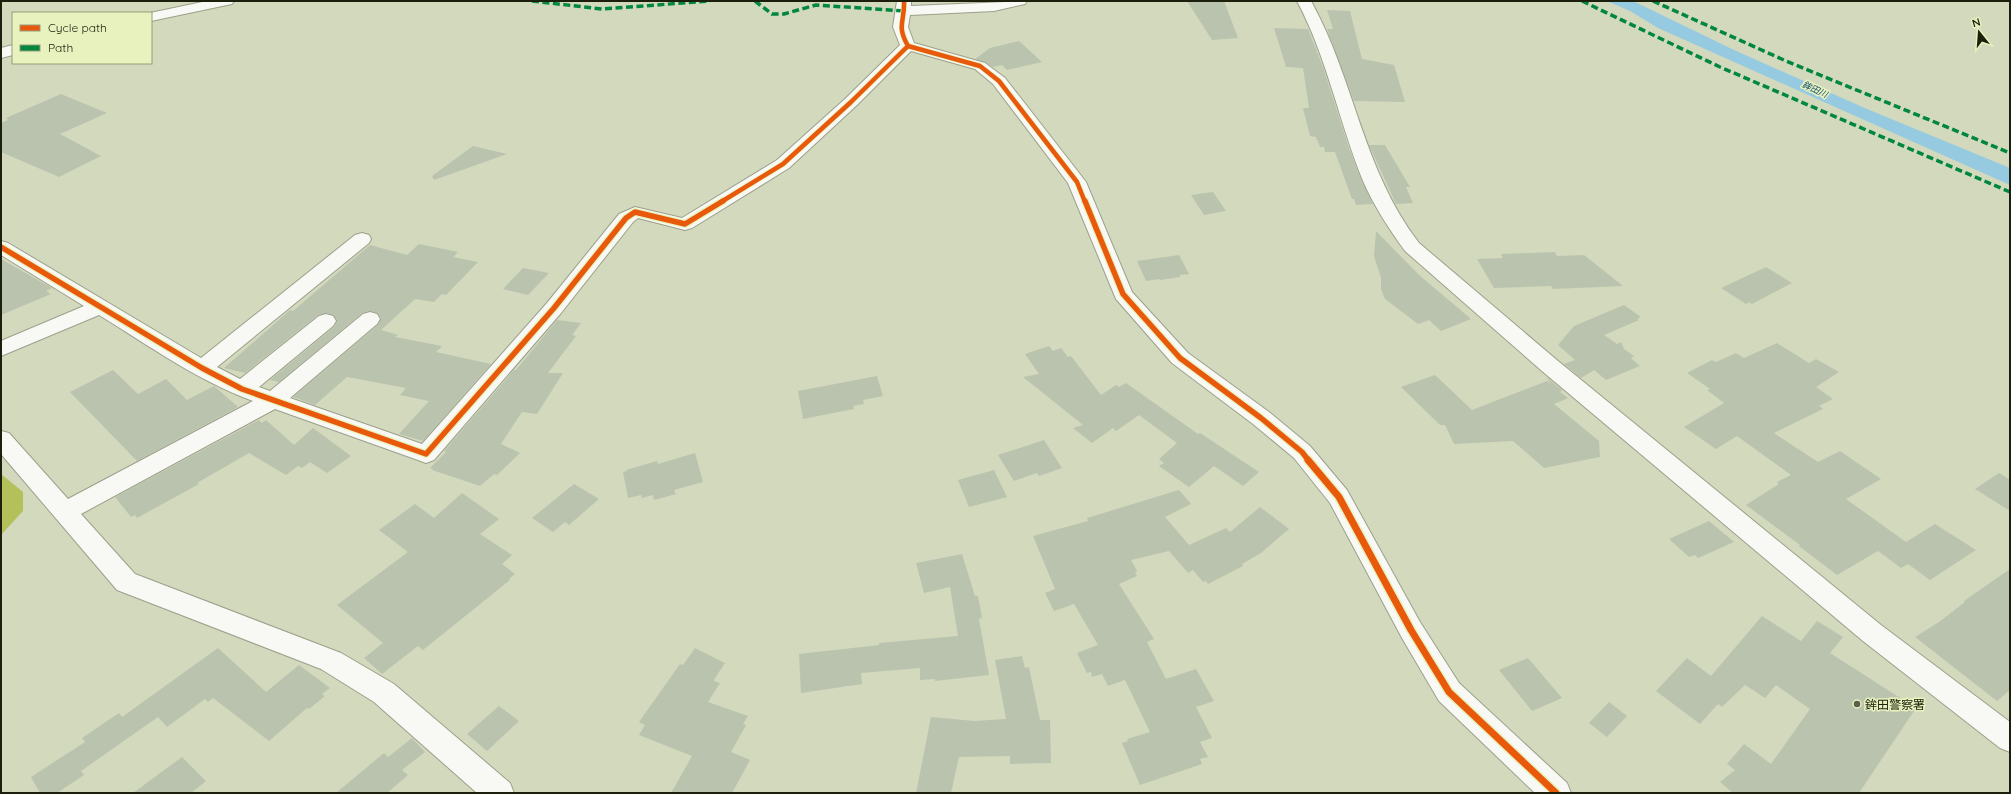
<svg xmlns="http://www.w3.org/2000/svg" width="2011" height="794" font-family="Quicksand,'Noto Sans JP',sans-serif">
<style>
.forest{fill:#b4c15a}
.water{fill:#95cae1}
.building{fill:#bac3ae}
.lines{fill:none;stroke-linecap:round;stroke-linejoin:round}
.street-casing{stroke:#9ba08a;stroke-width:2}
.secondary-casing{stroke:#9ba08a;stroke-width:2}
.primary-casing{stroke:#9ba08a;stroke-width:2}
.street{fill:#f8f9f5;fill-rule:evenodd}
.secondary{fill:#f8f9f5;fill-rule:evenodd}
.primary{fill:#f8f9f5;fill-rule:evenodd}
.quiet{stroke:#00873e;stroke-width:3.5;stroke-dasharray:7 3.5;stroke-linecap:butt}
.cycleway-far2-casing{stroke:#e7f2be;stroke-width:6}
.cycleway-far1-casing{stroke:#e7f2be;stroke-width:8}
.cycleway-casing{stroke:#e7f2be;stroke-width:10}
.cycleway-far2{stroke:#e8590c;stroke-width:4.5}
.cycleway-far1{stroke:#e8590c;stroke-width:5.5}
.cycleway{stroke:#e8590c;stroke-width:7}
.poi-dot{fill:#5c604a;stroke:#e7f2be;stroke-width:1.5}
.labels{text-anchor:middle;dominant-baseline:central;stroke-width:3;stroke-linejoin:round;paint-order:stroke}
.far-water-label{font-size:9px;font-style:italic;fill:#144d6c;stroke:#e7f2be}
.near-poi-label{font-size:12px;fill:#1c1f0c;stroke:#e7f2be;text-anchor:start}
</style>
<rect width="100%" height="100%" fill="#d3d9bd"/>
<path class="forest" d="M1 474 23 492V511L1 535Z"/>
<path class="water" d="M1607 1H1633L1734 50 1867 109 2010 168V185L1658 28 1630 11Z"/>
<path class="building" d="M1187 1H1224L1238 38 1212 40Z
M1327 10 1350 11 1362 59 1394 65 1405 102 1354 101 1327 29H1333Z
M1274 28 1308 29 1323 67 1348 145 1362 182 1373 204 1356 205 1354 199H1352L1335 152H1325L1324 147H1320L1316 137 1310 136 1303 108H1309L1303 68 1286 67Z
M1019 41 1042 62 1007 70 1002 65 993 67 985 62 975 59 990 48Z
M61 94 107 113 60 134 101 156 59 177 1 152V123L8 120 6 118Z
M1369 145H1385L1410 187H1406L1413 203 1396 204Z
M473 146 507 154 434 180 432 176Z
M1213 192 1226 211 1204 215 1191 195Z
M1376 231 1419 275 1471 319 1441 331 1429 320 1418 324 1385 299 1381 289V278L1374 256Z
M419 244 458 252 453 257 478 262 446 295 442 294 434 302 415 299 381 330 398 335 395 337 442 346 436 352 491 364 423 441 399 434 429 401 400 395 406 388 347 377 315 405 293 397 378 325 381 318 377 313 370 311 362 313 279 382 270 380 334 327 337 322 334 315 326 313 318 315 245 373 224 368 290 310 293 311 370 245 407 255Z
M1555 252 1557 256 1584 255 1623 286 1553 289 1551 286 1494 288 1477 259 1503 258 1501 254Z
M1179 255 1189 274 1180 275V277L1160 280 1159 279 1146 281 1137 261Z
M1 259 52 288 46 291 51 294 1 315Z
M1766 267 1792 283 1752 304 1749 302 1746 304 1721 288Z
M523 268 549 273 528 295 503 289Z
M1624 305 1641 317 1637 319 1639 320 1604 335 1617 344 1621 342 1624 349 1634 356 1631 358 1640 366 1606 380 1594 370 1581 378 1564 364 1575 360 1558 345 1574 326Z
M557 320 581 323 572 335 576 336 548 373H563L537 414 522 412 501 444 520 453 497 475 494 474 480 486 432 470 433 469 430 468 446 452 444 451 514 370H516Z
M1777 343 1809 363 1816 359 1839 372 1816 387 1833 399 1819 406 1823 409 1774 433 1818 462 1840 451 1881 479 1846 499 1906 542 1935 524 1976 550 1930 580 1908 564 1901 568 1878 551 1837 575 1799 546 1800 545 1746 505 1779 484 1777 482 1791 475 1737 436 1716 449 1684 427 1724 403 1707 390 1710 389 1687 373 1712 360 1716 362 1736 353 1744 358Z
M1049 346 1053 351 1061 348 1068 357 1071 356 1101 395 1116 385 1119 387 1126 383 1198 434 1200 433 1259 472 1243 486 1214 466 1189 487 1159 466 1164 463 1159 459 1177 443 1139 415 1116 431 1113 428 1092 443 1073 428 1083 425 1023 377 1039 374 1025 354Z
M113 370 138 394 166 379 187 400 214 386 238 407 137 461 70 392Z
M1435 375 1472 410 1547 381 1551 384 1546 377 1562 390 1560 392 1568 398 1554 404 1599 441 1600 457 1544 468 1513 441 1454 444 1445 425H1440L1401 387Z
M877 376 883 396 863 400 864 404 853 406 854 409 803 419 798 391Z
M259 420 262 423 266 420 294 445 313 428 351 456 327 473 310 462 302 468 298 466 286 475 249 453 197 483 199 484 137 518 135 515 131 517 115 497Z
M1044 440 1062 468 1039 476 1037 473 1014 481 998 455Z
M695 453 703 482 674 490 676 494 654 500 653 495 642 498 641 495 628 498 623 472 627 471 626 470 657 461 658 464Z
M994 470 1007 497 969 507 958 480Z
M1999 473 2010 480V511L1975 489Z
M574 484 599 499 569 525 565 522 553 532 532 518Z
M1179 490 1191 504 1165 517 1189 545 1226 528 1230 532 1260 507 1289 529 1261 553 1242 564 1243 566 1208 584 1206 581 1203 582 1193 570 1188 573 1169 551 1131 560 1137 571 1135 572 1137 576 1119 584 1154 639 1147 642 1166 679 1196 669 1214 701 1196 707 1212 738 1200 742 1208 757 1200 759 1202 764 1140 785 1122 743 1128 741 1127 739 1150 732 1125 680 1108 686 1102 674 1092 677 1091 672 1087 673 1077 653 1098 645 1074 604 1054 611 1045 593 1055 589 1033 536 1088 521 1087 518Z
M462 493 499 519 480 534 512 555 502 564 515 574 509 579 510 580 423 650 418 646 382 674 364 658 383 643 337 605 408 552 379 530 415 504 434 518Z
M1709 521 1734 542 1698 558 1695 555 1689 557 1669 539Z
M962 554 975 596H978L982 618 979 619 989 675 935 681V679L920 680V668L861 673 862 684 801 693 799 654 879 645V643L958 636 950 587 924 593 916 563Z
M2010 569V690L1997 701 1915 637 1939 622 1965 602 1964 601Z
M1762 616 1801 641 1817 621 1843 637 1830 653 1916 708 1859 793H1733L1720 782 1735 770 1727 764 1744 744 1771 764 1810 709 1776 685 1765 698 1745 685 1722 707 1718 704 1700 724 1656 691 1687 658 1711 676Z
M218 648 266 692 299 665 330 688 322 694 325 696 309 709 307 708 269 741 213 698 208 702 205 699 167 727 158 717 81 771 84 775 57 793H40L31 777 85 742 82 738 119 713 122 717Z
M695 648 725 663 715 678 714 681 720 683 708 702 748 716 743 724 746 725 731 752 750 760 732 793H671L692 756 639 735 645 725 639 722 680 664 683 665Z
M1022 656 1025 668 1029 667 1040 720H1050L1051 763 1010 764V756L959 757 951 793H916L931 717 974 721 1006 719 995 660Z
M1528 658 1562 698 1532 711 1499 670Z
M1609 702 1627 716 1607 737 1589 723Z
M499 706 519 721 487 751 467 734Z
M412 738 425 752 402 770 408 775 387 793H336L384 753 388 757Z
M182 757 206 781 191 793H133Z"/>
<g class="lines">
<g class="street-casing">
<path id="street" d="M897 1H911V6L1027 1 1025 4 994 11 910 15 908 27 914 43 985 63 1005 78 1086 182 1132 292 1188 353 1269 412 1310 446 1347 490 1420 622 1459 683 1567 783 1571 793H1535L1439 701 1402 638 1330 503 1294 458 1253 424 1172 363 1116 299 1068 183 993 84 975 69 911 51 857 105 789 168 692 228 685 230 638 218 633 222 561 313 434 460 426 463 418 460 275 409 81 514 135 574 341 653 394 684 510 783 514 793H477L374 702 321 669 117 590 1 454V431L9 433 68 499 253 401C198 381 148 345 99 315L1 356V341L84 306 1 255V241L8 243 201 358 355 235 362 233 369 235 371 239 369 243 217 367 240 379 319 316 326 314 333 316 336 321 333 326 259 387 270 391 363 314 370 312 377 314 380 319 377 324 290 398 422 444 547 303 619 214 635 207 682 218 777 160 845 99 900 45 893 27Z"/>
</g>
<g class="secondary-casing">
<path id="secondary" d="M1297 1H1311C1355 80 1362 169 1419 243L1558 361 1881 625 2010 722V752L2000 748 1863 641 1542 371 1405 251C1389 229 1374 206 1363 181 1339 122 1327 57 1297 1Z"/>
</g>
<g class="primary-casing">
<path id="primary" d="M207 1H234L232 4 227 5 151 21 150 13Z
M13 45V55L1 58V48Z"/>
</g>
<use href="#street" class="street"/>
<use href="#secondary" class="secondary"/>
<use href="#primary" class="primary"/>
<path class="quiet" d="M532 1 602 9 710 1
M755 1 772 14H784L816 5 905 11
M1582 1 1720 67 2010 192
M1653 1 1786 61 2010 153"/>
<g class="cycleway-far2-casing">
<path id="cycleway-far2" d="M904 1C905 22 896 25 908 46L980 66 999 81 1077 182 1085 202
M721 202 783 164 851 102 908 46"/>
</g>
<g class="cycleway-far1-casing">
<path id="cycleway-far1" d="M1085 201 1123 294 1180 358 1261 418 1302 452 1309 461
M1 247 202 368 242 389 426 454 554 308 626 218 635 212 685 224 723 201"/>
</g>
<g class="cycleway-casing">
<path id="cycleway" d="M1308 460 1339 497 1411 630 1449 692 1556 793"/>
</g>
<use href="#cycleway-far2" class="cycleway-far2"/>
<use href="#cycleway-far1" class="cycleway-far1"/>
<use href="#cycleway" class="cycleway"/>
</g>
<circle class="poi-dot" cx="1857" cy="704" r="4"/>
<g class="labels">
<g class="far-water-label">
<text transform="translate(1815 89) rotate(25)">鉾田川</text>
</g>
<g class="near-poi-label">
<text x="1865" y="704">鉾田警察署</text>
</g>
</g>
<rect width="2011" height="794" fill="none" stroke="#1c1f0c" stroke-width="4"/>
<rect x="12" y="12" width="140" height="52" fill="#e7f2be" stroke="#969e77"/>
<rect x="20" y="25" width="20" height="6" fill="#e8590c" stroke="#969e77"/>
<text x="48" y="32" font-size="12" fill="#1c1f0c">Cycle path</text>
<rect x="20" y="45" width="20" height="6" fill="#00873e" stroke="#969e77"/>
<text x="48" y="52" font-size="12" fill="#1c1f0c">Path</text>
<g transform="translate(1979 32) rotate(343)" stroke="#e7f2be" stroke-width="3" paint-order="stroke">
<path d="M0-3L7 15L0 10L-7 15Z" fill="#1c1f0c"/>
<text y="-6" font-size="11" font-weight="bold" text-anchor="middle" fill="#1c1f0c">N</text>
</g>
</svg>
